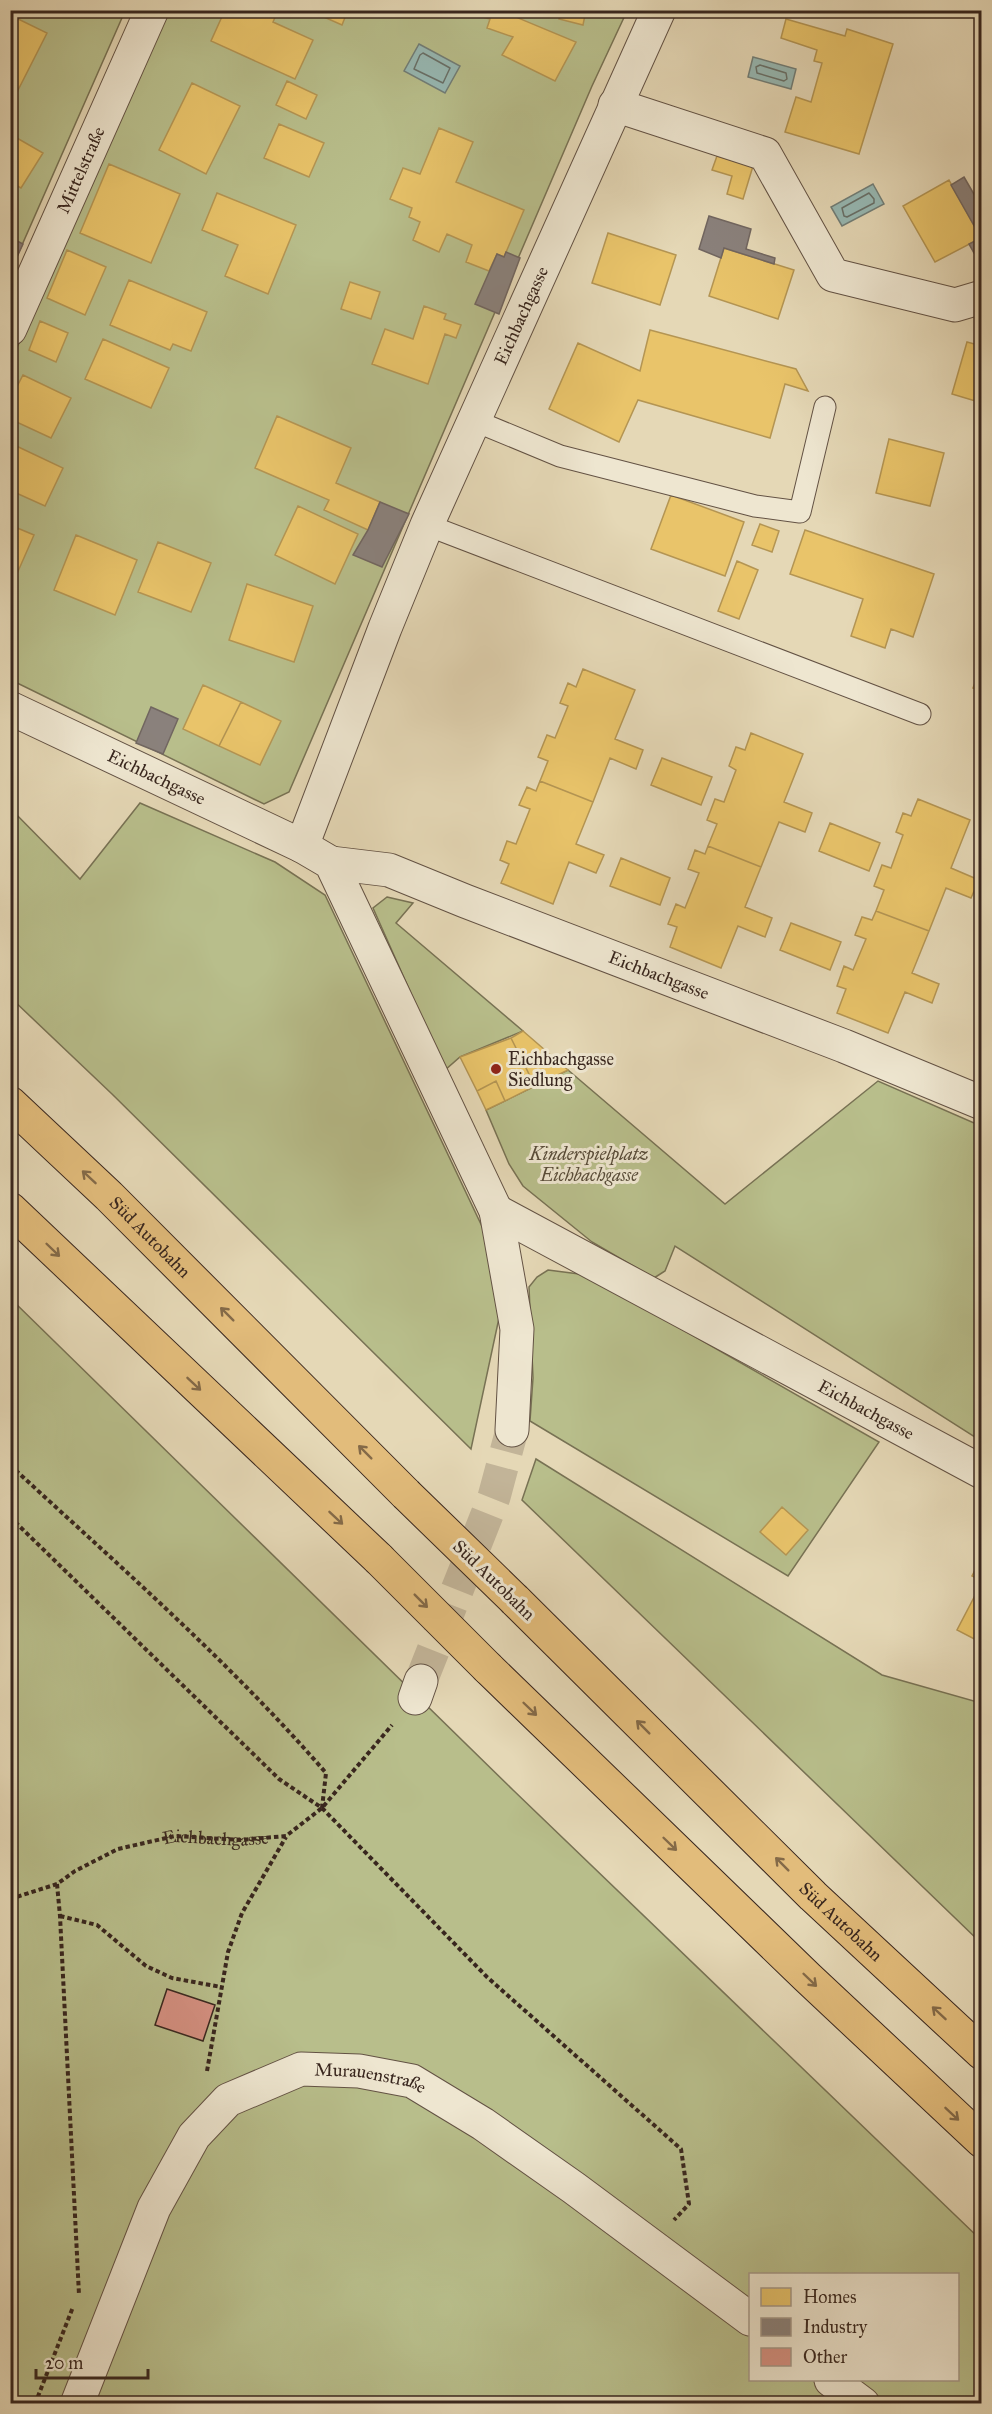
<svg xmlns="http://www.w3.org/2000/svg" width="992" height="2414" font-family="'IM FELL Great Primer',serif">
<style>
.green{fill:#b8be8b;stroke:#787254;stroke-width:1.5;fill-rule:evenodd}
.water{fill:#97b9b4;stroke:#717e78;stroke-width:1.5}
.homes{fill:#e9c46a;stroke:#b49553;stroke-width:1.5}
.industry{fill:#8a817c;stroke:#716660;stroke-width:1.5}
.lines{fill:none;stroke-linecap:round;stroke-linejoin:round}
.shore{stroke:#687069;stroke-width:1.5}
.building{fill:#d79183;stroke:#38261e;stroke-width:1.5}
.street-tunnel{stroke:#c2b498;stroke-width:33;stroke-dasharray:33 16;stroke-linecap:butt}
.lane-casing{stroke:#635244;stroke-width:23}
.street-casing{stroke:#635244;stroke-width:35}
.highway-casing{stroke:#38261e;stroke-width:35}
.path{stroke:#38261e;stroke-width:4;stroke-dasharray:4.5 3;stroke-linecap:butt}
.lane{stroke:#eee6d0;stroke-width:21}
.street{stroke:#eee6d0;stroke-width:33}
.highway{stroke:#e2bc7b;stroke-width:33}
.highway-bridge-casing{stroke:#38261e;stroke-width:35;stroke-linecap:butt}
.highway-bridge{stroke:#e2bc7b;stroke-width:33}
.oneway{stroke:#846a48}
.poi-dot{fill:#8f2418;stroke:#eee6d0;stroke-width:2}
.labels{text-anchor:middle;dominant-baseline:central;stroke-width:6;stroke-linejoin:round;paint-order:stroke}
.street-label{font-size:18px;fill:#38261e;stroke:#eee6d0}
.poi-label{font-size:18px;fill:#38261e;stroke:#eee6d0;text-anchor:start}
.park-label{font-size:18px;font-style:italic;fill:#584c39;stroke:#eee6d0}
</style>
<rect width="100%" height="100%" fill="#e5d8b6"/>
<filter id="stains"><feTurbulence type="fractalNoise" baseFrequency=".00333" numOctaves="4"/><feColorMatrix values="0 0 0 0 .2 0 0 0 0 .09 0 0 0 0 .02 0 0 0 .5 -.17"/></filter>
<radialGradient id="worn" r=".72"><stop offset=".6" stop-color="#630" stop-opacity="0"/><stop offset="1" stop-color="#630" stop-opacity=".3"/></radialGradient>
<path class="green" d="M11 11H125L11 270Z
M166 11H627L592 86 289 792 264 804 11 680V361Z
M140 803 275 862 325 895 487 1237 499 1318 471 1449 112 1094 11 998 10 808 80 879Z
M387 897 413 903 396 923 523 1031 460 1057 445 1070 373 908Z
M568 1070 725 1204 878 1081 981 1126V1441L675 1246 665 1271 654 1278 592 1242 523 1186 509 1164 486 1110Z
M548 1270 587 1275 879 1442 788 1576 530 1421 533 1378 529 1287 537 1277Z
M10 1298 513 1790 981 2240V2403H11ZM750 2274H958V2380H750Z
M536 1459 882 1675 981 1703V1943L522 1500Z"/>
<path class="water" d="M419 44 460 66 445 93 404 71Z
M753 57 796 69 791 89 748 77Z
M873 184 884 204 842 226 831 207Z"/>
<path class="homes" d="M225 10H267L276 15 273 22 313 40 295 79 211 41Z
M308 10H348L342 25Z
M456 10H499L576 42 555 81 502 55 513 37 487 28 490 19Z
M561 10H586L583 25 559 19Z
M10 15 47 33 15 96 10 94Z
M786 19 845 36 847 29 893 44 859 154 785 132 796 97 811 102 822 63 814 61 817 50 781 38Z
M287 81 317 95 306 119 276 105Z
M192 83 240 106 206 174 159 150Z
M279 124 324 143 309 177 264 158Z
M439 128 473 142 456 182 524 210 504 257 497 254 489 271 466 262 472 245 447 234 439 252 413 240 420 222 409 217 412 208 390 199 403 168 420 174Z
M10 134 43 153 21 188 10 182Z
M717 156 753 166 743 199 727 194 732 176 712 170Z
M109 164 180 194 151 263 80 233Z
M949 180 981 238 935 262 903 206Z
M217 193 296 225 268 294 225 276 238 245 202 230Z
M608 233 676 255 660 305 592 283Z
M724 248 794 270 778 319 709 296Z
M67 250 106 267 85 315 47 298Z
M129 280 207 312 191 351 173 344 170 350 110 325Z
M350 282 380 292 371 319 341 309Z
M424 306 446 314 444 319 461 325 456 338 445 334 428 384 372 364 385 329 413 339Z
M40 321 68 333 56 362 29 350Z
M650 330 796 369 808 391 785 384 770 438 638 400 619 442 549 409 578 343 640 371Z
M103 339 169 368 151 408 85 379Z
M967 342 982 346V403L952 394Z
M23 375 71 398 51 438 10 419V400Z
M277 416 351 448 336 483 380 502 368 530 324 510 329 500 255 468Z
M889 439 944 453 930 506 876 493Z
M10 443 63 468 45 506 14 492 10 500Z
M671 495 744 522 725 576 651 549Z
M298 506 358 534 335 584 275 555Z
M760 524 779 531 772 552 752 545Z
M10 525 34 535 12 585 10 584Z
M805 530 934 574 913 637 891 629 885 648 851 636 863 599 790 574Z
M76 535 137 560 115 615 54 590Z
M158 542 211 563 191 612 138 592Z
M737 561 758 570 739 619 718 611Z
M247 584 313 606 294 662 229 640Z
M982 665V691L973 688Z
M583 669 635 690 615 739 643 750 636 769 610 758 593 802 540 781 548 761 538 757 547 735 555 738 568 706 560 703 568 683 576 687Z
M203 685 241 702 219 746 183 729Z
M241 702 281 721 260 765 219 746Z
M751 733 803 754 784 802 812 813 805 832 779 822 761 867 708 846 717 824 707 820 715 799 724 802 736 770 729 766 736 747 745 750Z
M662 758 712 777 701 805 651 785Z
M540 781 593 802 576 844 604 855 596 873 569 862 553 904 501 883 509 864 500 860 507 841 516 844 530 809 519 805 527 787 536 791Z
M918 799 970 820 951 868 979 880 971 898 946 888 929 931 876 911 884 890 874 886 882 865 891 868 903 835 896 832 903 813 911 816Z
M830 823 880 843 869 871 819 851Z
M708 846 761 867 745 907 772 918 765 937 738 926 721 968 670 947 677 927 668 924 676 904 685 908 699 873 688 869 695 850 705 854Z
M621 858 670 878 660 905 610 886Z
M876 911 929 931 912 973 939 984 932 1003 905 992 888 1033 837 1013 846 989 837 986 844 966 853 970 866 939 855 935 862 917 872 920Z
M791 923 841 942 830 970 780 950Z
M523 1031 568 1070 535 1086 511 1038Z
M511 1038 535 1086 505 1101 496 1081 477 1091 460 1057Z
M496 1081 505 1101 486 1110 477 1091Z
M782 1507 808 1530 786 1555 760 1532Z
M982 1557V1581L972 1576Z
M982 1582V1643L957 1630Z"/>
<path class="industry" d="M964 177 982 208V249L974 253 969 244 981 238 951 185Z
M709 216 751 229 746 249 775 258 774 264 724 248 721 258 699 249Z
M10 237 23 244 10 272Z
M506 252 520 258 499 314 475 304 497 254 504 257Z
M380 502 409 514 382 567 353 555 368 530Z
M151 707 178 719 163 754 136 743Z"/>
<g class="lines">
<path class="shore" d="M423 53 450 68 443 83 414 69 420 55Z
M760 65 786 73 787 79 784 81 757 73 756 67Z
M869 193 874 199V203L847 217 844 216 842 208Z"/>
</g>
<path class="building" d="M167 1989 215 2005 203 2041 155 2025Z"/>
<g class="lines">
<path class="street-tunnel" d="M421 1681 494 1497 512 1430"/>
<g class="lane-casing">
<path id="lane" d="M473 420 560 456 755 506 800 512 825 407
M427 525 920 714"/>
</g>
<g class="street-casing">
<g id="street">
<path d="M615 105 765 154 833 275 955 305 982 297"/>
<path id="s2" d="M10 329 152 10"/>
<path id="s3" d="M10 708 302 846 331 863 496 1211 517 1329 512 1430"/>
<path id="s4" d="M302 846 385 628 427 525 659 10"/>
<path id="s5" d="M331 863 389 870 465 901 844 1046 982 1103"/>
<path id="s6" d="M496 1211 982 1472"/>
<path d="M415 1698 421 1681"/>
<path d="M831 2380 863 2404"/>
<path id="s7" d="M77 2404 154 2208 194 2136 228 2100 301 2069 359 2071 412 2081 483 2124 574 2188 750 2319"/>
</g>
</g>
<g class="highway-casing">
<g id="highway">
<path id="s8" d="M10 1103 109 1196 406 1494"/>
<path d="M10 1209 379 1559"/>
<path id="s9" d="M515 1600 813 1896 982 2053"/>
<path d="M488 1668 807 1977 982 2141"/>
</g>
</g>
<g class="path">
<path d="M10 1465C118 1565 230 1662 326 1773L322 1808 279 1779 10 1517"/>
<path d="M322 1808 487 1977 681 2149 689 2204 674 2220"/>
<path d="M57 1884 60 1916 79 2295"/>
<path id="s1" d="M10 1899 57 1884 75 1871 118 1849 175 1836 240 1840 286 1836 322 1808 392 1725"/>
<path d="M60 1916 97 1925 146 1966 172 1978 221 1987"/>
<path d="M207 2071 228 1952 242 1913 286 1837"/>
<path d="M35 2404 73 2307"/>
</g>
<use href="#lane" class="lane"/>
<use href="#street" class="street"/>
<use href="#highway" class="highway"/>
<g class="highway-bridge-casing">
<path id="highway-bridge" d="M406 1494 515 1600
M379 1559 488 1668"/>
</g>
<use href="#highway-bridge" class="highway-bridge"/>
</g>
<defs><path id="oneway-shaft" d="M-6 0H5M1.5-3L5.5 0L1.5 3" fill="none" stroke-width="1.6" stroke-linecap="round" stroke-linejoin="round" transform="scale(1.5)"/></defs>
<g class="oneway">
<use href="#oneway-shaft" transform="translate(89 1177) rotate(-137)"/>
<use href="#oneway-shaft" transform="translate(53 1250) rotate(44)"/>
<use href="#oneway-shaft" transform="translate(227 1314) rotate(-135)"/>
<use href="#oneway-shaft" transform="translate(194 1384) rotate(43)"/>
<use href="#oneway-shaft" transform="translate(365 1452) rotate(-135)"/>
<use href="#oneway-shaft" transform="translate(336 1518) rotate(43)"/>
<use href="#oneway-shaft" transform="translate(421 1601) rotate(45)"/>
<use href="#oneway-shaft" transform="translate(530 1709) rotate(44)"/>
<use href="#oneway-shaft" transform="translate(643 1727) rotate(-135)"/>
<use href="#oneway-shaft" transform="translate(670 1844) rotate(44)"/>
<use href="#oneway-shaft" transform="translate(782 1864) rotate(-135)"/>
<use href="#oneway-shaft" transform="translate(810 1980) rotate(44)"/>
<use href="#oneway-shaft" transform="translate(939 2013) rotate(-137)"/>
<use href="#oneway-shaft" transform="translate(952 2114) rotate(43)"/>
</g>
<circle class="poi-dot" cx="496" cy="1069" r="6"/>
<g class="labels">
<g class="street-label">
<text stroke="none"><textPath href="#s2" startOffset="174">Mittelstraße</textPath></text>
<text stroke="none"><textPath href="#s4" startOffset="574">Eichbachgasse</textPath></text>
<text stroke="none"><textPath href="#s3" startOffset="162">Eichbachgasse</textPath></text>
<text stroke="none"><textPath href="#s5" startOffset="348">Eichbachgasse</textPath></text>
<text stroke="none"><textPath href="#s8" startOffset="194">Süd Autobahn</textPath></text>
<text stroke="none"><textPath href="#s6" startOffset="420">Eichbachgasse</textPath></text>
<text transform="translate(494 1580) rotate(44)">Süd Autobahn</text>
<text stroke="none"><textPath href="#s1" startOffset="219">Eichbachgasse</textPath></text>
<text stroke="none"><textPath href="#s9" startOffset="458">Süd Autobahn</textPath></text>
<text stroke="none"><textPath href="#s7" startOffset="492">Murauenstraße</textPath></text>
</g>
<g class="poi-label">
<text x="508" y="1059">Eichbachgasse<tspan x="508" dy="21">Siedlung</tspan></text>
</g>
<g class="park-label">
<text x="589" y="1154">Kinderspielplatz<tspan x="589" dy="21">Eichbachgasse</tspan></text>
</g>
</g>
<rect width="992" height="2414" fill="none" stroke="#e5d8b6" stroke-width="36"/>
<rect x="12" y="12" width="968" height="2390" fill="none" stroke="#38261e" stroke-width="3"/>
<rect x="18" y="18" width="956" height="2378" fill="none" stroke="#38261e" stroke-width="1.5"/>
<rect x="749" y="2273" width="210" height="108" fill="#eee6d0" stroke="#a59989" stroke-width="1.5"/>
<rect x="761" y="2288" width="30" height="18" fill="#e9c46a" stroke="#a59989" stroke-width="1.5"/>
<text x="803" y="2303" font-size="18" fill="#38261e">Homes</text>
<rect x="761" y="2318" width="30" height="18" fill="#8a817c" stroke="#a59989" stroke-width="1.5"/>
<text x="803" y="2333" font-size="18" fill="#38261e">Industry</text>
<rect x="761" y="2348" width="30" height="18" fill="#d79183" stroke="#a59989" stroke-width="1.5"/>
<text x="803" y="2363" font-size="18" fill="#38261e">Other</text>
<path d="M36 2369v9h112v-9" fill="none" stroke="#38261e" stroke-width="3"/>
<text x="45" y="2369" font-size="18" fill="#38261e" stroke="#eee6d0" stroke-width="4.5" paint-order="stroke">20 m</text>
<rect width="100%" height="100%" filter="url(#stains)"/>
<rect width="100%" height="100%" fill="url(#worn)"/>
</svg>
